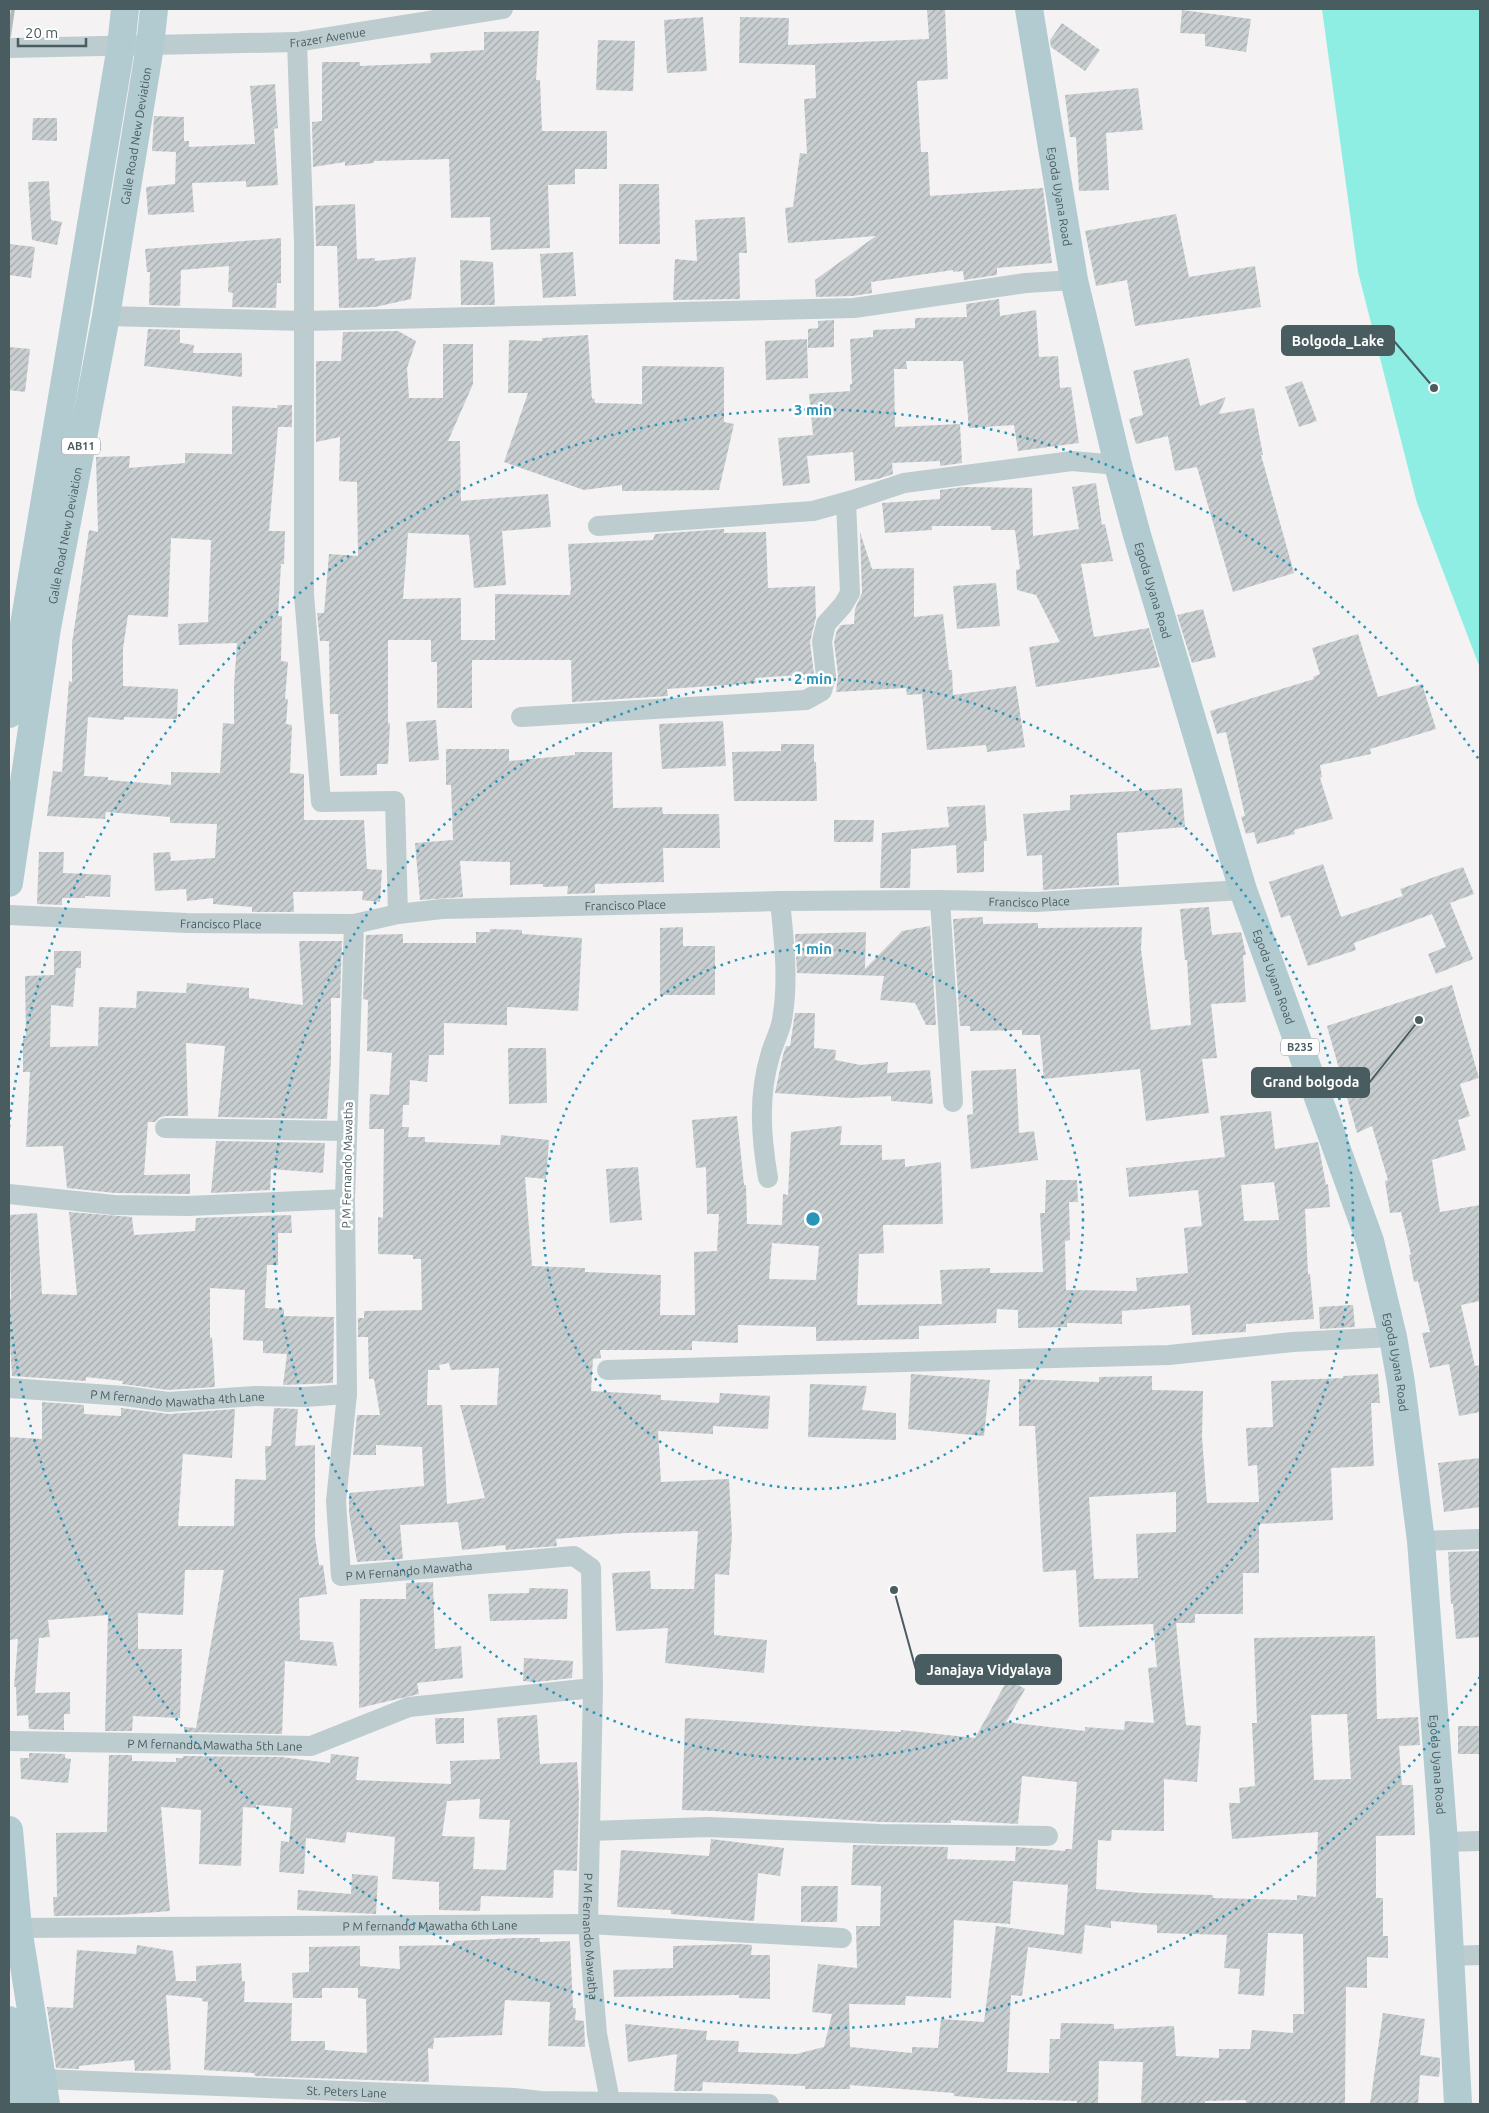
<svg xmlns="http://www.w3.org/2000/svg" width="1489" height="2113" font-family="Ubuntu,sans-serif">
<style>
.water{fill:#8eeee4}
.building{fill:url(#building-hatch);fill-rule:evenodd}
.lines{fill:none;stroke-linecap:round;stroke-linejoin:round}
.minor{stroke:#bdccce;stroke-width:20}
.primary{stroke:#b2cbd0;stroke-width:28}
.rail{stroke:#b4babc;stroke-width:4}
.ring{fill:none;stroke:#2995b8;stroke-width:2.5;stroke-dasharray:2.5 5}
.labels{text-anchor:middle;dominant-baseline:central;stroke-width:5;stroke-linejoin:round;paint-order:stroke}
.shield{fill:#fff;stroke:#808d90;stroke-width:1}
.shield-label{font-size:11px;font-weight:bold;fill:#495c60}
.street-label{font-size:12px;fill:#495c60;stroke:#fff}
.centre{fill:#2995b8;stroke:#fff;stroke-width:2.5}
.ring-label{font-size:15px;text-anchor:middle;font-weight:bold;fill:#2995b8;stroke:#fff;stroke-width:5;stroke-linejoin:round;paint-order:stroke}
.leader{fill:none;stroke:#495c60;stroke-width:2}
.callout-dot{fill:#495c60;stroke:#fff;stroke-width:2}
.callout{fill:#495c60;stroke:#495c60;stroke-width:2}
.callout-label{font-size:14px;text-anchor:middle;font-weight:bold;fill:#fff}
</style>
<defs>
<pattern id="building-hatch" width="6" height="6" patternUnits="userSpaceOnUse" patternTransform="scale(1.25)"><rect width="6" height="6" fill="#c9cfd1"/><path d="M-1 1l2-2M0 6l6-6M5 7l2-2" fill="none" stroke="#a5abad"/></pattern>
</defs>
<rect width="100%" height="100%" fill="#f4f2f3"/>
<path class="water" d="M1322 9H1480V668L1417 503 1358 272Z"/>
<path class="building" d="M927 9H945L948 79 917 81 921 152H928L930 196 1043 188 1052 263 997 268V275L964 280 963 271 953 272V270L871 282 872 293 853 296 816 297 815 280 876 236 788 243 785 208 793 207 800 153 807 154 804 99 816 98 815 65 739 63 740 17 789 18 788 45 929 39Z
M1182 10 1251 19 1246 52 1205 46V34L1180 33Z
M703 17 707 71 667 73 664 20Z
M1062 23 1100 50 1085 71 1051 47 1050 40Z
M539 31 536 80H540L542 131H607V169H575V184L548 185 550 248 491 250 490 217 451 218 449 159 374 161V163L345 166V162L313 167 312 122 322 121V62H360V66L431 63 430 53 484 50V32Z
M598 40 635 41 633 91 596 90Z
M275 84 278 128 274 129 278 185 246 187V181L192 183 194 212 148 215 146 187 175 184 176 152 152 151 154 116 184 117V141H189V147L255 144 250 86Z
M1138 88 1143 130 1106 133 1109 190 1079 191 1076 137H1070L1065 95Z
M33 118H57V141L32 140Z
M49 181 51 220 62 222 57 245 32 240 28 182Z
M619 184H659L660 244H619Z
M355 204 357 259 375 258V261L416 257 411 299 375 307 339 308 337 246H316L315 206Z
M1176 214 1189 277 1255 266 1261 307 1135 326 1127 280 1096 286 1085 231Z
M745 217 747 253H739L740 299 673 300 675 259 697 261 695 220Z
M281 238V283H277L276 308 232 307 233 293 228 292 229 266 181 270 180 306 149 305 150 272H147L145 249Z
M9 244 35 247 31 278 9 275Z
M573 252 576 296 543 298 540 254Z
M460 260 493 262 495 305H461Z
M999 299 1000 316 1036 310 1039 357 1058 356 1060 388 1071 387 1079 443 1018 451 1014 425 969 428 963 361H906L907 369H894L895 427 960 424 962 463 940 466V461L892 463 893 474 878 479 855 481 853 452 807 456 810 483 783 486 778 438 813 435 809 394 850 391V384H852L850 339 873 337V330L915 328V318L967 317 966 304Z
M834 320V347L808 348V329L818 328V321Z
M148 329 180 330V343L194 345 193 353H242V377L144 366Z
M398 331 416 341 407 368 409 398H443V344H473V384L448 441H460L461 501 548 494 551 527 502 531 506 585 474 588 469 535 408 533 403 599 461 598V640H495V594L570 595 571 589 568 544 653 540 655 534 724 529V533L766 532 768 588 815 586 816 617 810 642 814 674 755 678 756 683 667 689 668 696 572 702 571 660H472V708H437V662H431V640H388V724L390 723 388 764H377V775L340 776 338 714H330L329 641H320L317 613H324L329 554 358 556 357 482 339 481 340 437 316 442V361H341L343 332Z
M588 335 592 399 594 398 595 403 642 404V366L724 367V422L734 424 719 490 622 491V485L584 490 504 462 528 393H508L509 340 542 341V338Z
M807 339 808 378 766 380 765 341Z
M9 347 30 349 25 392 9 390Z
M1189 358 1200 406 1226 397 1219 414 1254 408 1263 455H1261L1294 573 1233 592 1197 467 1175 471 1168 436 1136 444 1129 419 1143 415 1133 371Z
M1302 381 1317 421 1299 427 1285 387Z
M278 405H292V427H278L269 531H285L284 564H281L278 616H282L281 661 288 662 285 699H288L286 724 292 725 290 773 304 774V820H364L367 869 382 870 380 902 362 900 363 891 293 892 294 912H252V907L213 904V898L187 901 186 889 155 891 153 853 170 852 171 861 215 858 217 824 170 823V817L106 812 105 819 47 816 53 771 62 772 69 681 72 682V643L89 530 98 532 96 457 130 456 129 468 185 463V453L232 454V406L277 408ZM171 538 211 540 208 622 178 624 179 645 237 643 234 686V724L223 723 220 773 171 772V785L108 780V777L84 776 88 717 124 720V717L177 719 178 689 123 686V649L128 615 168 617Z
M1096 483 1102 525 1105 524 1113 561 1081 564 1094 637 1149 628 1160 667 1036 687 1029 647 1060 642 1036 595 1017 590 1016 570 1020 569 1015 530H991V526H932V530L885 533 882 503 940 499V490L963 487 1032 488 1033 536 1079 529 1072 487Z
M860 532 872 569 914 568V617L943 614 949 670H952L953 695 1016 686 1025 747 987 752 986 745 927 750 922 694 907 695 906 688 836 692 838 675 834 642 837 630 841 625 854 624 855 609 862 593Z
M996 583 1000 626 957 629 953 586Z
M1203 609 1216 657 1192 663 1177 615Z
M1358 634 1378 697 1422 684 1436 729 1370 749 1371 754 1320 765 1322 777 1320 778 1333 819 1294 830 1295 834 1257 844 1254 832 1246 834 1241 817 1245 816 1226 732 1217 734 1210 711 1314 679 1313 677 1320 674 1312 648Z
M436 720 439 760 409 762 406 722Z
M723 721 726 766 662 769 659 724Z
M781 744H814V762H816L817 801H734L732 752 781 751Z
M446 749H509V761L575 755V752H612L613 808 662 807 663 814H719L720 848H663L664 882 595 884V893L567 894 568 886 543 887V884L510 885V862L460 861 463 897 420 900 415 843 453 840 451 785H446Z
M1182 788 1185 827 1117 833 1119 885 1043 890 1042 855 1027 856 1023 814 1070 810V795Z
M985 805 987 841H984V872L957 873 956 845 911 849 910 888H880L882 833 949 827 947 807Z
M834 820H874L873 842H834Z
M39 852H64L63 873 111 875 110 897 85 896V898H62V905L37 904Z
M1323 864 1341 917 1403 896 1400 889 1463 867 1474 894 1450 903 1473 959 1436 974 1428 954 1446 947 1432 914 1354 943 1356 950 1308 966 1290 915 1281 918 1269 882Z
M1209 907 1212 935 1241 932 1246 955H1243L1246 1002 1211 1004 1217 1058 1202 1059 1209 1113 1146 1121 1140 1069 1044 1079 1040 1035H1022V1030L970 1031V1026H960L953 919 983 917V924L1038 923V928L1142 927 1141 949 1151 1030 1191 1025 1187 960H1185L1180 909Z
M930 926 936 1025H926L915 1003 880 1000 884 976 797 973 795 934 866 932 865 969 902 931Z
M683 927V946H715V995H660V928Z
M490 929 522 930V934L582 938 578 1011 507 1007V1025L444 1023V1055H429L427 1082 410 1080 409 1105H403L402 1127H409L408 1137H425V1142L500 1145 501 1135 549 1140 546 1179 525 1177 532 1266 585 1268V1272L661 1275 660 1315H695L694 1252 717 1251 719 1214H707L706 1167 696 1168 692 1120 737 1116 744 1185H746L747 1224 782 1225 783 1194 788 1195 791 1132 842 1126 840 1145H882V1160L905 1159V1167L941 1162 943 1224 883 1225 884 1253 859 1254 857 1305 942 1304 940 1270 990 1268V1273L1043 1272 1040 1213H1045L1046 1180H1077L1078 1202H1069L1070 1240 1065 1241 1066 1290 1137 1291 1136 1278 1188 1273 1184 1228 1202 1226 1198 1190 1129 1197 1126 1168 1225 1157 1220 1116 1271 1111 1275 1149 1318 1142 1326 1185 1328 1184 1330 1207 1305 1209 1308 1274H1310L1314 1319 1246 1324V1332L1192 1335 1190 1305 1122 1311V1324L1067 1323V1327L1018 1328V1310L997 1309 996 1323 919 1326V1339L816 1341V1327L738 1325V1343L692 1341V1350H600L601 1358 593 1359 591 1391 661 1395V1400L719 1403 720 1393 770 1396 768 1429 713 1426V1434L658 1431 661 1482 729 1479 732 1535 729 1575 715 1574 714 1635 767 1640 764 1673 665 1663 668 1628 616 1631 612 1573 650 1571 651 1589H694L698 1531 626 1533 556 1539 557 1546 506 1550 505 1545 462 1550 458 1522 400 1525 403 1559 357 1562 349 1513V1493L424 1486 422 1447 376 1445V1455H353L357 1415H380L374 1379H369L368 1337H358V1318H364V1311L422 1310 421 1259H413V1255L378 1254V1217L383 1218 384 1129H369L370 1094 389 1095 392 1053 367 1051 368 1000 363 999 366 935 403 934V943H476V932H490ZM1274 1182 1279 1220 1244 1221 1241 1185ZM772 1243 819 1246 816 1280 769 1279ZM449 1363 451 1370 499 1368 497 1405H460L485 1498 447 1504 442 1405H427L428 1370H440L439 1365Z
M299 941H342L340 998H331V1060L327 1119 218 1117 225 1046 186 1043 188 1116H165L159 1118 155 1122H148L144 1175 190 1174V1194L115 1193 67 1188 63 1146 26 1147 30 1072H23V1039H26L25 976 54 975V951H81V968H76L73 1007 51 1005 50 1047 98 1046 99 1007 136 1008 137 991 186 993 187 983 249 988V998L303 1005Z
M1452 985 1479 1078 1460 1084 1470 1116 1458 1120 1466 1150 1432 1160 1440 1212 1480 1205V1301L1461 1305 1475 1366 1480 1365V1412L1459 1416 1449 1364 1430 1368 1422 1333 1430 1332 1418 1281 1414 1282 1409 1255 1411 1254 1401 1212 1390 1213 1385 1181 1388 1180 1372 1126 1357 1133 1327 1026Z
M795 1013H815L814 1048 836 1050 835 1060 861 1065 888 1062 887 1073 930 1070 933 1104 891 1101V1096L851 1098 775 1093 783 1055 786 1046H790Z
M508 1048H546L547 1103 509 1104Z
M1016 1069 1019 1133 1034 1131 1038 1160 971 1169 967 1115 973 1114 971 1071Z
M216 1141 325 1143 323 1173 271 1169 270 1190 211 1193Z
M638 1167 642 1220 610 1223 606 1169Z
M69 1212 132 1217 134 1235 195 1231 196 1218 291 1215 292 1233H278V1265H267L265 1308 284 1309V1316L334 1317 333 1383 283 1385 287 1354 263 1353V1341L243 1340 245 1290 210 1288V1338L212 1337 215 1387 168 1390 122 1384 123 1381 86 1377V1381L12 1376 9 1327V1299H11L9 1215 37 1213 42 1294 77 1295Z
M1353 1305 1355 1327 1320 1329 1319 1307Z
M911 1374 990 1380 984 1436 908 1429Z
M1378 1374 1380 1403H1371L1374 1466 1331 1468 1333 1520 1259 1524V1573H1243V1614H1195V1623H1176L1186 1725 1201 1726 1197 1782 1164 1779V1831L1112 1830 1111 1841 1098 1840 1096 1889 1142 1893 1213 1895V1898L1297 1900V1895L1316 1897 1318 1832 1232 1839 1229 1803H1240L1239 1788 1255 1786 1252 1723H1257L1254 1638 1375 1636 1377 1719 1418 1717 1420 1745 1399 1746 1402 1785H1413L1415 1835 1376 1836V1898H1383V1936H1388V1958L1367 1957V1988L1346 1987 1345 2104H1246V2100L1205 2101V2104H1141L1143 2062 1099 2061 1098 2104H1077V2101L992 2099 954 2096V2093L850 2085V2089H805V2086L703 2082 702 2091H674L677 2054 628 2062 625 2024 707 2031 706 2040 739 2041 738 2052 796 2054 824 2047 832 2014 812 2012 818 1964 857 1968 856 1926H880L881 1886 851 1885 853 1845 948 1847 947 1859 1015 1861 1016 1847 1065 1851V1849H1072L1077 1782 1022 1776 1018 1824 951 1820V1823L880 1822 714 1811 682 1810 685 1718 901 1732V1730L975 1738 1008 1679 1025 1689 1006 1722 1085 1731V1727L1124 1730 1125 1721 1154 1723 1148 1668 1157 1667 1153 1624 1079 1627 1076 1570 1043 1572 1035 1426H1019V1379L1099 1382V1377L1152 1376V1390L1203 1391 1202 1437 1207 1503 1259 1502 1257 1465 1248 1466 1246 1428 1273 1427 1271 1381 1343 1378V1376ZM1176 1492V1532L1136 1534 1138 1578 1094 1579 1089 1497ZM1347 1714 1351 1779 1314 1780 1311 1715ZM1013 1881 1068 1885 1064 1935 996 1926 984 2022 941 2019 938 2048 912 2047V2053L850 2047 849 2004 905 2005 906 1996 951 1998 954 1920 1010 1924ZM1111 1921 1157 1925V1933L1227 1935 1224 1968 1240 1969 1238 1994 1264 1996 1268 1933 1303 1934 1304 2014H1293V2033L1252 2030 1250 2049H1219V2058L1176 2056 1174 2026 1114 2029V2024L1061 2023 1060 2039H1050L1049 2073 1007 2072 1011 1995 1022 1996 1028 1947 1082 1954 1085 1925 1111 1928Z
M810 1384 867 1386 862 1410 896 1413V1440L808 1437Z
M42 1402 84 1405V1414L121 1416V1408L169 1414 235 1409 232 1458 183 1454 178 1526H234L235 1479 266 1480 265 1446H271L274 1408 298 1409 295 1446 315 1445V1536L319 1565H323L327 1594 299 1598 300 1640 333 1642 337 1666 285 1661 282 1734 184 1732V1727L196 1728 224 1570H185L183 1615 138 1613V1649H182L180 1718 133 1716 132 1731H105L108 1615 48 1620 50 1637 39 1638 35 1693 70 1692V1714H64V1730L29 1729 28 1715 17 1716 16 1687H14L18 1639 9 1640V1437L42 1439Z
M1480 1458V1507L1444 1512 1438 1463Z
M1480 1551V1637L1456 1639 1453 1604H1451L1448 1552Z
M433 1582 435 1649 461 1646 463 1678 417 1683 419 1694 359 1708 360 1599H406V1583Z
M529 1588 568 1589 567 1619 490 1621 488 1594 529 1593Z
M524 1658 573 1661 572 1678 536 1682 523 1681Z
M537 1715 540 1764 577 1762 579 1797 577 1871 554 1870 553 1898 481 1896 480 1911 439 1910V1882L392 1879 395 1837 347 1832 345 1843 306 1838 304 1874 279 1872 281 1841 289 1842 292 1808 256 1805V1808L243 1807 241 1866 199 1864 201 1810 161 1807 170 1911 121 1915 54 1916 53 1897H57L56 1833 107 1832 109 1755H132V1761L176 1762V1758H183V1756L281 1757 330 1763 331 1754 359 1757 356 1780 451 1784 450 1761 500 1759 497 1718ZM480 1799 479 1819 510 1820 506 1870 473 1869 475 1837 442 1836 447 1801Z
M435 1718H464V1743L436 1744Z
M1458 1726H1480V1754H1458Z
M29 1753 65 1754V1758L71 1759 68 1783 21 1779 20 1758H29Z
M711 1839 784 1848 780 1876 758 1873 754 1921 671 1914V1910L617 1907 621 1850 709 1856Z
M352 1874 378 1876 376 1914 297 1910 298 1890 351 1894Z
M801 1886H838L837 1922H801Z
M513 1938H540V1942L570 1941 573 2008H576L575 2020 584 2021 585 2047 548 2046 550 2002 505 2000 502 2035 434 2038 433 2049 428 2048 429 2082 255 2076 254 2073 204 2070 208 2002 202 2001V1998L166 1995 171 2070 135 2071 134 2060 79 2066V2069L56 2068 47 2007 73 2008 77 1950 136 1954 137 1945 173 1951 176 1981H196V1966L241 1963 242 1981H245L244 2002 292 2003 291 2041H325V2050L367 2053 366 1999 358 1998V1988H322V1998H293L292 1973 309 1972V1947L360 1946V1966L400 1969 399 1946 454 1945V1941Z
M738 1944 752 1945 751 1955H770V1999L739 1998V1995L614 1997 613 1970 673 1968V1946Z
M1383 2013 1425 2019 1420 2055 1440 2058V2067L1439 2077 1420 2075 1418 2104H1370Z"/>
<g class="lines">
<g class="minor">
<path d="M297 42 304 243V595L321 802 395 801 398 914"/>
<path id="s1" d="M9 48 297 42 503 9"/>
<path d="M106 316 304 321 854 308 1026 283 1074 280"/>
<path d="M598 526 813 511 853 500 904 483 1072 461 1118 465"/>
<path d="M521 717 806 700 822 691 826 676 822 641 826 624 843 605 850 593 846 502"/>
<path d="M940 900 953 1102"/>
<path id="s2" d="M9 915 187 923 354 924 398 914 442 909 780 901 940 900 1036 902 1243 890"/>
<path id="s3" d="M354 924 345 1199 347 1394 336 1501 341 1576 574 1556 591 1568 593 1688 588 1924 597 2034 610 2101"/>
<path d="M165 1128 347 1131"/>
<path d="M768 1178C761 1137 758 1096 770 1056 773 1044 780 1032 782 1020 789 981 784 941 780 901"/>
<path d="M9 1194 114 1205 188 1206 345 1199"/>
<path d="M607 1370 1169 1355 1293 1342 1393 1337"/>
<path id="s4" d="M9 1388 125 1396 168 1402 255 1396 305 1397 347 1394"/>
<path d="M1421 1541 1480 1539"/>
<path id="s5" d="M9 1741 311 1746 409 1707 593 1688"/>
<path d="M590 1831 707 1827 880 1834 1048 1836"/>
<path d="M1444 1842 1480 1841"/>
<path id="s6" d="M18 1928 588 1924 842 1938"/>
<path d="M1450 1956 1480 1955"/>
<path id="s7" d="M43 2079 514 2098 541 2101 769 2104"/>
</g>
<g class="primary">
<path id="s8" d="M1029 9 1074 280 1118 465 1137 535 1243 890 1370 1241 1393 1337 1401 1383 1421 1541 1444 1842 1458 2104"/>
<path d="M9 714 121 46 125 9"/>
<path id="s9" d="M9 883 47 628 106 316 150 46 154 9"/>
<path d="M9 1830 18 1928 46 2104"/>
<path d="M9 2020 19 2104"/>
</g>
<path class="rail" d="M9 36 13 9"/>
</g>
<g class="ring">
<circle cx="813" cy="1219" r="270"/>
<circle cx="813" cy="1219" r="540"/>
<path d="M1480 1677A809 809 0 0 1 9 1311M9 1127A809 809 0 0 1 1480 761"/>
</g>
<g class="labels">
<g class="shield">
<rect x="62" y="437.5" width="38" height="17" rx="4"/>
<rect x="1281" y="1038.5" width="38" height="17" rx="4"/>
</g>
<g class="shield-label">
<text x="81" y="446">AB11</text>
<text x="1300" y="1047">B235</text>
</g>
<g class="street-label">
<text stroke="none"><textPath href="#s1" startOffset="319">Frazer Avenue</textPath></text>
<text stroke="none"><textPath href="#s9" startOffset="758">Galle Road New Deviation</textPath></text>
<text stroke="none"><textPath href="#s8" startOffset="190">Egoda Uyana Road</textPath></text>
<text stroke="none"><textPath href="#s9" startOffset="352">Galle Road New Deviation</textPath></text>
<text stroke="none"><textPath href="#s8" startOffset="595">Egoda Uyana Road</textPath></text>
<text stroke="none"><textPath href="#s2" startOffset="1022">Francisco Place</textPath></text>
<text stroke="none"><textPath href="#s2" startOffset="618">Francisco Place</textPath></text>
<text stroke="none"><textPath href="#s2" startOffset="212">Francisco Place</textPath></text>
<text stroke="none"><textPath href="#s8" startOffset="1000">Egoda Uyana Road</textPath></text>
<text transform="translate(347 1165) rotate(-89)">P M Fernando Mawatha</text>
<text stroke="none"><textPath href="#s8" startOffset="1405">Egoda Uyana Road</textPath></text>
<text stroke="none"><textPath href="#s4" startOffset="169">P M fernando Mawatha 4th Lane</textPath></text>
<text stroke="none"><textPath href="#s3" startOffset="721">P M Fernando Mawatha</textPath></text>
<text stroke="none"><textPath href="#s5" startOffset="206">P M fernando Mawatha 5th Lane</textPath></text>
<text stroke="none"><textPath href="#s8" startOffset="1810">Egoda Uyana Road</textPath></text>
<text stroke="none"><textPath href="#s6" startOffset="412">P M fernando Mawatha 6th Lane</textPath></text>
<text stroke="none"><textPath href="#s3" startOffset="1276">P M Fernando Mawatha</textPath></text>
<text stroke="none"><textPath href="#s7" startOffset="304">St. Peters Lane</textPath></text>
</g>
</g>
<circle cx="813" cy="1219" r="8" class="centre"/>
<g class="ring-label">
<text x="813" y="415">3 min</text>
<text x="813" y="684">2 min</text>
<text x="813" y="954">1 min</text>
</g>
<path class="leader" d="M1434 388L1394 341M1419 1020L1369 1083M894 1590L916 1670"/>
<g class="callout-dot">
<circle cx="1434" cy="388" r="5"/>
<circle cx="1419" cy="1020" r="5"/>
<circle cx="894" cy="1590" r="5"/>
</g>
<g class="callout">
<rect x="1282" y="326" width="112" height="29" rx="5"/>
<rect x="1252" y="1068" width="117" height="29" rx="5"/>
<rect x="916" y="1655" width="145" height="29" rx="5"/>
</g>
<g class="callout-label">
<text x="1338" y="346">Bolgoda_Lake</text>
<text x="1311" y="1087">Grand bolgoda</text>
<text x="989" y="1675">Janajaya Vidyalaya</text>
</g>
<rect width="1489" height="2113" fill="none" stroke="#495c60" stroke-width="20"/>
<path d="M18 38v8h68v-8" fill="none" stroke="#495c60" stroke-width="2.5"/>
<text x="25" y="38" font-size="15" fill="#495c60" stroke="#ffffff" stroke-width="4" paint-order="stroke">20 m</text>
</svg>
